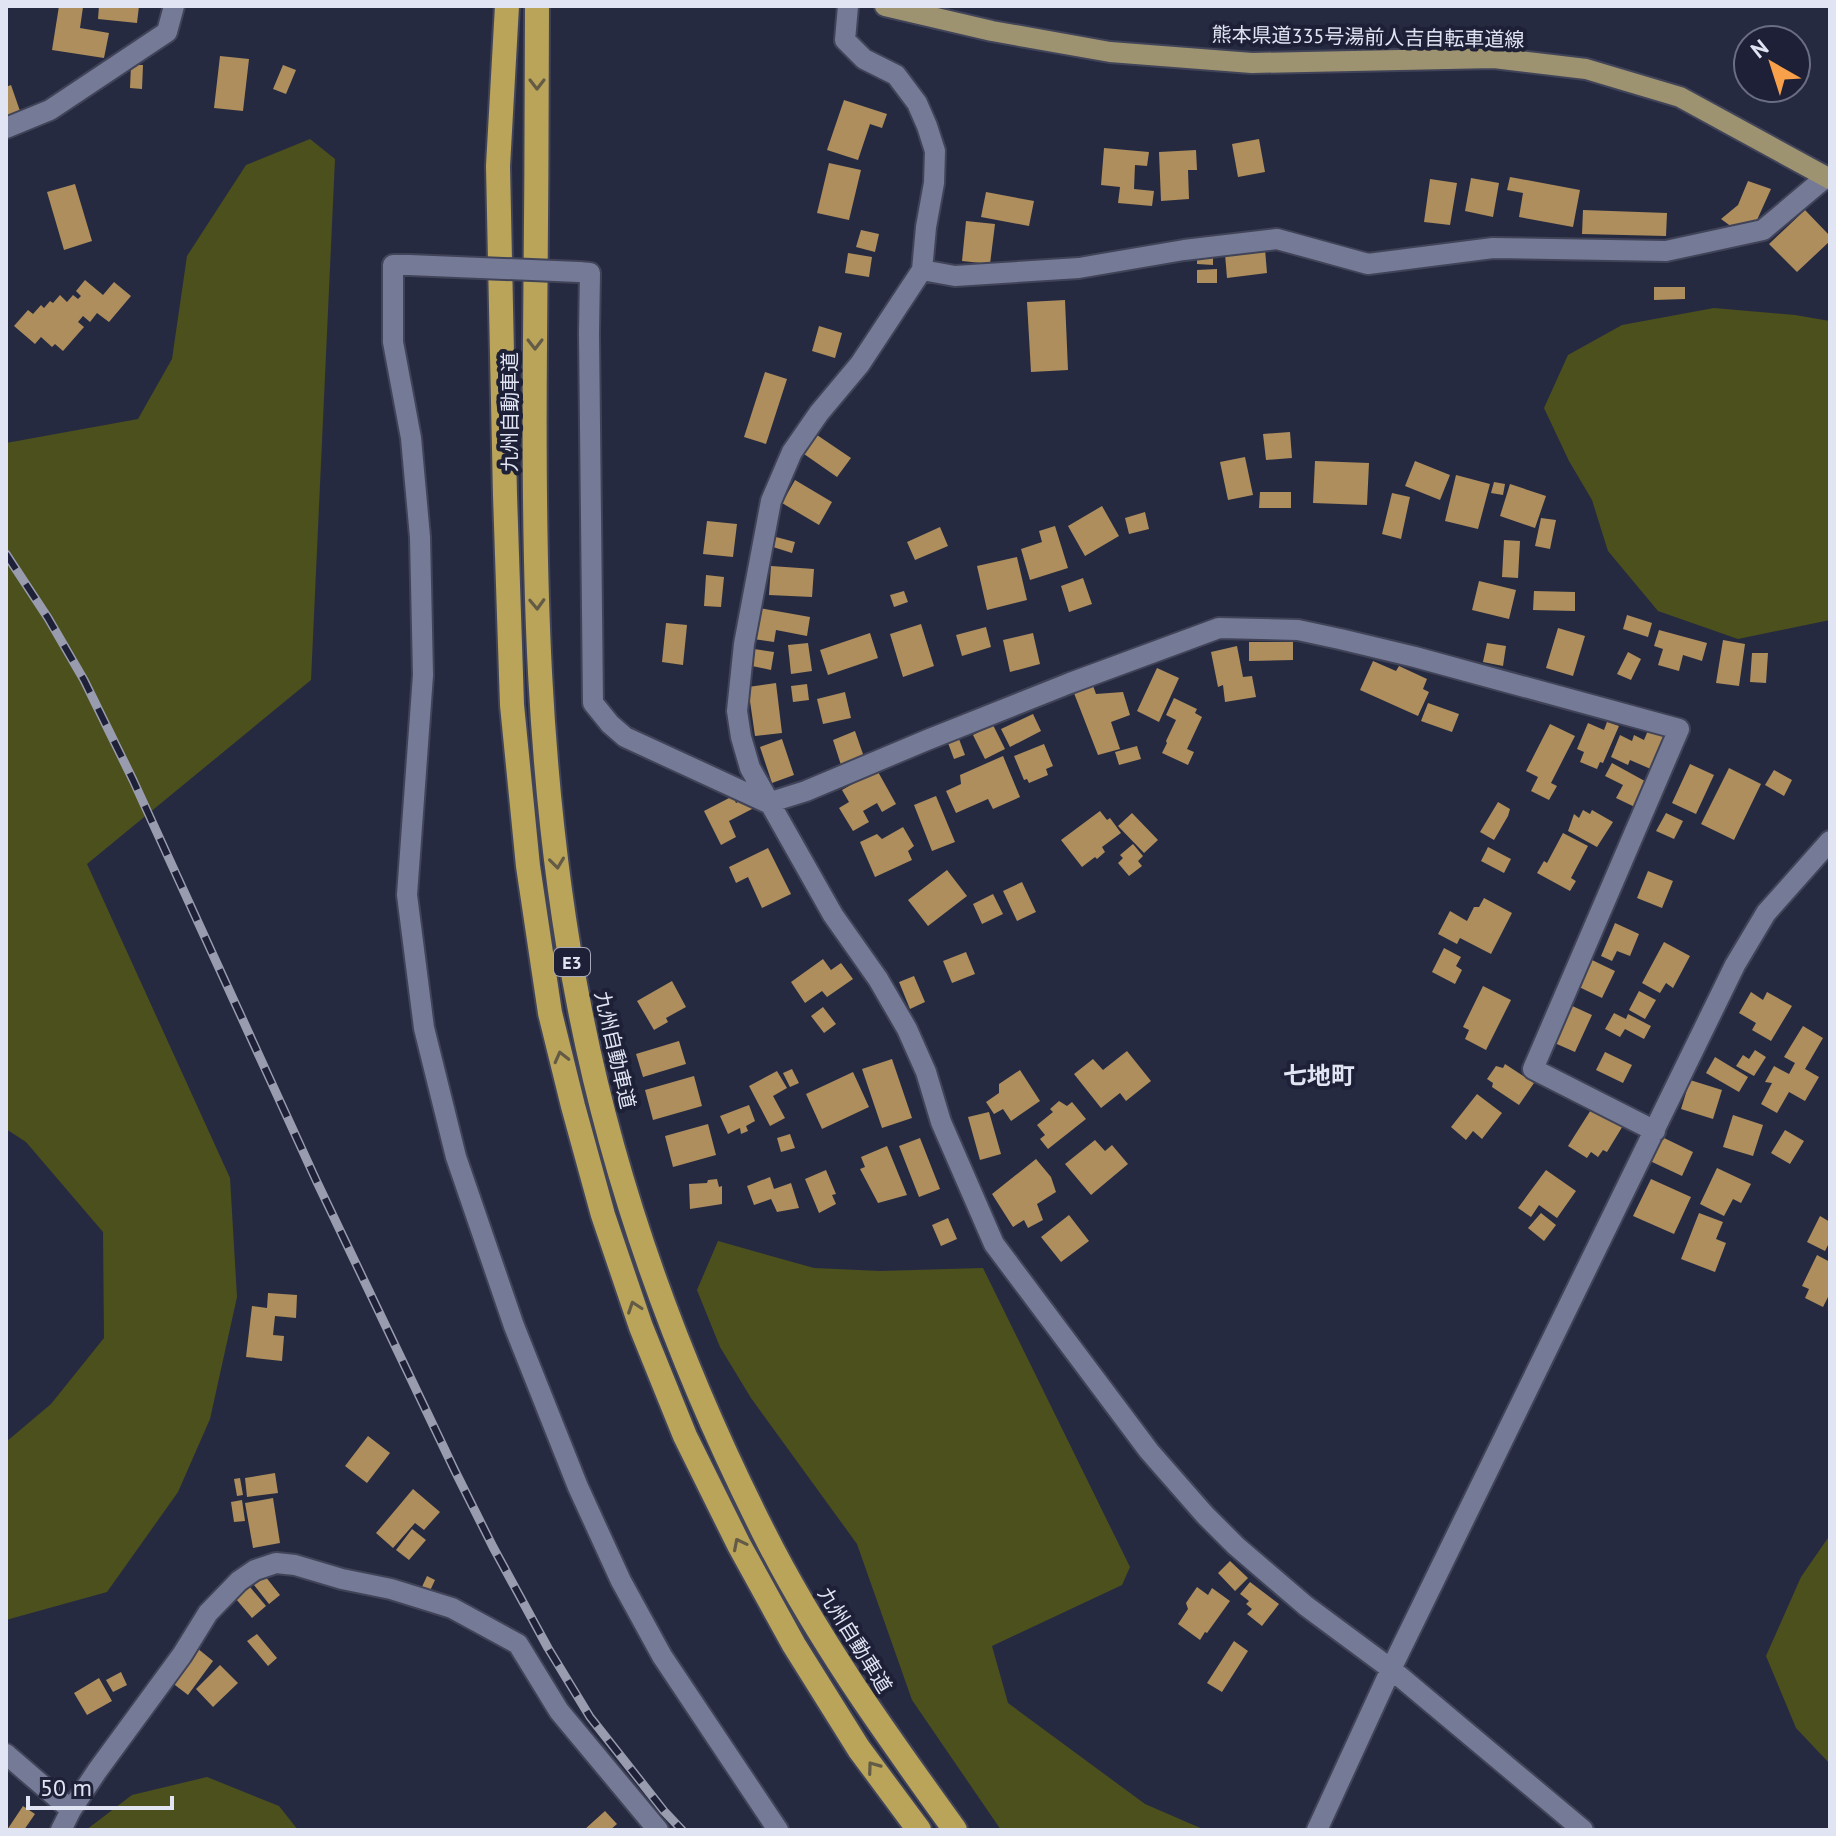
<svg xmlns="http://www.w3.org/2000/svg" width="1836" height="1836" font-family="'PT Sans','Noto Sans JP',sans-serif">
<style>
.green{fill:#4c501d}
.building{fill:#ae8e5c}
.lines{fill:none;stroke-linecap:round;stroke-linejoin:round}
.minor-casing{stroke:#414458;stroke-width:24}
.major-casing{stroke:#414458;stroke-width:24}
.highway-casing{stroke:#414458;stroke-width:28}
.minor{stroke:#757a96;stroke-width:20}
.major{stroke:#9e9371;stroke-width:20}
.highway{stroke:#b9a459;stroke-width:24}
.rail-casing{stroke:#989cae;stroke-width:9}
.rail{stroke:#1d2036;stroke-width:6;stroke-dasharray:18;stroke-linecap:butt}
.minor-bridge-casing{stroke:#414458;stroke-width:24;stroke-linecap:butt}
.minor-bridge{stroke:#757a96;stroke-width:20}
.oneway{stroke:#635b46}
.labels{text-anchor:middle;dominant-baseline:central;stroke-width:8;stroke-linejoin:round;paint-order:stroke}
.shield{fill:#1d2036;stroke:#a6a9ba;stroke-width:2}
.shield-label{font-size:18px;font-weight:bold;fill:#e0e4f3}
.street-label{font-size:20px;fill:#e0e4f3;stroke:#1d2036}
.quarter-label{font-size:24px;font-weight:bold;fill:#e0e4f3;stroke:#1d2036}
</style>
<rect width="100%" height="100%" fill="#262a41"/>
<path class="green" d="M310 139 335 159 311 680 87 864 230 1178 237 1297 210 1419 178 1492 107 1592 6 1620V1442L51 1404 104 1338 103 1232 26 1142 6 1129V443L138 419 172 359 187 256 246 165Z
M1714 308 1795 315 1830 321V620L1738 639 1658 611 1608 551 1592 500 1569 461 1544 408 1568 355 1622 325Z
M718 1241 814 1268 880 1271 983 1268 1130 1567 1122 1585 992 1646 1008 1703 1145 1804 1205 1830H1001L912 1700 857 1544 751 1398 720 1347 697 1290Z
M1830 1535V1764L1796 1728 1766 1656 1801 1577Z
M207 1777 279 1806 298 1830H86L132 1795Z"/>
<path class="building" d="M59 6 83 7 80 28 109 33 104 58 52 50Z
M99 6H139L137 23 98 19Z
M220 56 249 59 243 111 214 108Z
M131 65H143L142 89 130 88Z
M283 65 296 70 286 94 273 89Z
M11 85 20 111 6 116V87Z
M844 100 887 114 882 128 870 124 858 160 827 150Z
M1259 139 1265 172 1238 177 1232 144Z
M1104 148 1149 152 1147 166 1135 165 1134 189 1154 191 1152 206 1118 203 1120 187 1101 185Z
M1196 150 1197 170H1188L1189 199 1161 201 1159 152Z
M829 163 861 170 849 220 817 213Z
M1510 177 1580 190 1573 227 1519 217 1523 193 1507 190Z
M1471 178 1499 183 1493 217 1465 211Z
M1430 179 1457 183 1450 225 1424 222Z
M1748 181 1771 189 1757 220 1736 230 1721 219 1738 205Z
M75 184 92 241 64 250 47 192Z
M986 192 1034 201 1029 226 981 217Z
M1583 210 1667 213 1666 236 1582 234Z
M1805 210 1830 236V241L1797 272 1769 244Z
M966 221 995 224 990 264 962 261Z
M861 230 879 234 875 252 856 247Z
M1265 249 1267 273 1227 278 1225 254Z
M848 253 872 257 869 277 845 273Z
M1197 254H1213V265L1197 264Z
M1217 269V283H1197V270Z
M85 280 103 295 114 282 131 296 109 322 97 313 90 322 83 316 78 322 84 327 63 351 55 344 52 347 41 337 35 344 14 326 28 310 33 314 41 305 44 308 50 301 53 303 60 295 67 302 73 295 78 299 81 296 76 291Z
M1654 287H1685V299L1654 300Z
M1065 300 1068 370 1031 372 1027 302Z
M819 326 842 333 835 358 812 351Z
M765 372 787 379 766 444 744 437Z
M1290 432 1292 458 1266 460 1263 434Z
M817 435 851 458 837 477 804 454Z
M1245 457 1253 495 1228 500 1220 462Z
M1315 461 1369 463 1367 505 1313 503Z
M1415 461 1450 475 1440 500 1405 486Z
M1456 475 1490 484 1478 529 1445 521Z
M795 480 832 502 819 525 782 503Z
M1494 482 1505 484 1503 495 1491 493Z
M1510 484 1546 496 1535 528 1500 516Z
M1260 492H1291V508H1259Z
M1392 493 1410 497 1401 539 1382 534Z
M1102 506 1119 536 1085 556 1068 526Z
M1145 512 1149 529 1129 534 1125 518Z
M1541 518 1556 520 1550 549 1535 546Z
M707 521 737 524 733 557 703 554Z
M1055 526 1068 568 1030 580 1021 549 1042 542 1039 531Z
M940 527 948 546 915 560 907 542Z
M776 537 795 542 792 553 773 547Z
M1504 540 1520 541 1518 578 1502 577Z
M1017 557 1027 600 987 610 977 566Z
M771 566 814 569 812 597 769 595Z
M706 575 724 577 721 607 704 606Z
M1083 578 1092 604 1069 612 1061 586Z
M1479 581 1516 590 1509 619 1472 610Z
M904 591 908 602 894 607 890 595Z
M1534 591 1575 592V611L1533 610Z
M759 608 810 617 807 636 776 630 774 642 753 639Z
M1627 615 1652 623 1648 637 1623 629Z
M666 623 687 625 683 665 662 662Z
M921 624 934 666 903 677 890 634Z
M986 627 991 647 962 656 956 635Z
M1558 628 1585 636 1573 676 1546 668Z
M1659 630 1707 643 1702 661 1683 655 1679 671 1658 665 1663 649 1654 646Z
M870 633 878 658 828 675 820 650Z
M1033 633 1040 664 1010 672 1003 640Z
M1723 640 1745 644 1739 686 1716 683Z
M1249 642H1293V660L1249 661Z
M808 643 812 671 791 674 788 645Z
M1487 643 1506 646 1503 666 1483 662Z
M1237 646 1243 677 1252 676 1256 697 1225 702 1223 685 1218 687 1211 652Z
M754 649 774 652 771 670 752 666Z
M1628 652 1641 659 1631 680 1617 674Z
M1752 653H1768L1766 683 1750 682Z
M1373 661 1396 671 1399 666 1427 679 1423 689 1429 692 1418 716 1360 690Z
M1157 668 1179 678 1159 722 1137 711Z
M1091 680 1096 694 1123 692 1130 715 1111 722 1120 749 1098 755 1072 688Z
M776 683 782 733 755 736 748 687Z
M807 684 809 700 793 702 791 686Z
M845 692 851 718 823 724 817 699Z
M1174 698 1197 709 1195 713 1202 717 1187 749 1194 752 1188 765 1162 753 1167 743 1166 741 1176 720 1166 715Z
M1428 703 1459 714 1452 732 1421 721Z
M1033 714 1041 731 1010 747 1001 729Z
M1607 722 1619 726 1603 763 1600 762 1597 769 1580 762 1584 752 1577 749 1588 723 1604 730Z
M1550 724 1575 736 1551 783 1557 786 1549 800 1531 791 1538 777 1526 771Z
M993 725 1005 749 985 759 973 735Z
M1649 728 1665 735 1659 748 1662 749 1653 770 1630 760 1628 765 1611 757 1620 735 1632 741 1634 735 1644 740Z
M855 731 864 757 841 765 833 740Z
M782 739 794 775 772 783 760 747Z
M959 739 965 755 954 759 948 743Z
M1044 744 1053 766 1046 769 1048 775 1029 783 1027 779 1024 780 1014 756Z
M1137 746 1141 759 1119 765 1115 752Z
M1003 756 1020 797 993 809 988 799 956 813 946 791 961 784 960 775Z
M1612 763 1652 785 1639 809 1616 798 1623 785 1605 776Z
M1690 764 1714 775 1696 814 1672 803Z
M1729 768 1761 784 1734 840 1701 824Z
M877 770 896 804 882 812 877 803 863 811 869 822 853 831 839 808 849 802 842 790Z
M1774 770 1792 780 1784 796 1765 785Z
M733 796 736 803 748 797 754 808 729 821 736 837 721 845 704 811Z
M936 796 955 842 932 851 914 805Z
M1498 802 1510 809 1508 816 1494 840 1480 832Z
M1583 810 1590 814 1592 810 1613 822 1597 847 1568 831 1574 814 1579 818Z
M1100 811 1107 820 1110 818 1121 833 1102 847 1105 852 1097 859 1095 857 1082 867 1061 840Z
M1132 813 1158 840 1144 853 1118 826Z
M1666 813 1683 821 1674 839 1656 831Z
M903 827 914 846 908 851 912 860 875 877 860 842 877 834 882 839Z
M1563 833 1588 846 1571 878 1576 881 1570 891 1537 873 1544 861 1547 863Z
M1133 844 1143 856 1138 861 1142 866 1129 876 1118 863 1123 858 1120 855Z
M1488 847 1511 859 1504 873 1481 861Z
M768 848 791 894 762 908 748 877 736 883 729 867Z
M947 870 967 896 928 926 908 900Z
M1648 871 1673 881 1662 908 1637 898Z
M1022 882 1036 912 1017 921 1003 891Z
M993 894 1003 914 982 924 973 904Z
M1484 898 1512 913 1491 954 1460 938 1457 944 1438 934 1450 911 1467 921 1474 907H1479Z
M1615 923 1639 934 1630 956 1617 951 1612 961 1601 956Z
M1664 942 1690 956 1673 988 1666 983 1660 993 1642 983Z
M1444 948 1461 957 1456 966 1462 970 1455 984 1432 972Z
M966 952 975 974 952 983 943 961Z
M823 959 831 970 841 963 853 979 827 997 822 991 805 1003 791 982Z
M1592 960 1615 971 1602 998 1579 987Z
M914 976 925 1002 910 1009 899 982Z
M672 981 686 1007 666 1018 668 1022 654 1030 637 1001Z
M1483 986 1511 1000 1486 1050 1465 1039 1469 1030 1463 1027Z
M1639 991 1656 1000 1645 1019 1629 1010Z
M1751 992 1763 1000 1767 992 1792 1006 1771 1041 1752 1030 1756 1023 1739 1013Z
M1568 1004 1592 1015 1575 1052 1550 1041Z
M823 1007 836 1024 824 1033 811 1016Z
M1614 1013 1626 1019 1628 1014 1651 1026 1644 1039 1625 1029 1620 1037 1605 1029Z
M1803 1026 1823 1038 1805 1069 1819 1077 1805 1101 1789 1092 1777 1113 1761 1104 1772 1083 1765 1082 1774 1066 1789 1074 1795 1063 1784 1057Z
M679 1041 686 1064 643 1077 636 1054Z
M1755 1050 1766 1057 1754 1076 1736 1066 1743 1055 1749 1059Z
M1127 1051 1151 1081 1126 1101 1120 1093 1101 1108 1074 1074 1093 1059 1103 1070Z
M1605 1052 1632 1065 1623 1083 1596 1070Z
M1715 1057 1748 1077 1739 1092 1706 1073Z
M892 1059 912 1118 882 1128 862 1069Z
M1505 1064 1534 1083 1519 1105 1492 1087 1493 1083 1487 1079 1496 1066 1503 1068Z
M792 1069 799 1083 790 1087 783 1073Z
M1020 1070 1040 1101 1011 1121 1003 1109 994 1114 986 1102 999 1093V1084Z
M777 1071 787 1088 773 1096 785 1118 770 1126 749 1086Z
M853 1072 869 1107 822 1129 806 1094Z
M694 1076 702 1106 653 1120 645 1090Z
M1690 1080 1722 1090 1713 1119 1681 1109Z
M1477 1094 1502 1113 1482 1139 1473 1131 1466 1140 1451 1127Z
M1059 1101 1067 1106 1072 1102 1086 1119 1048 1149 1040 1139 1045 1135 1037 1125 1053 1112 1050 1109Z
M749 1105 755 1121 746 1126 748 1131 741 1134 740 1128 728 1134 720 1116Z
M1594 1105 1624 1124 1607 1152 1603 1150 1598 1157 1591 1152 1587 1158 1568 1146Z
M989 1112 1001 1154 980 1160 968 1117Z
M1733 1115 1763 1125 1753 1156 1723 1147Z
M708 1124 716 1155 673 1167 665 1136Z
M1785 1130 1804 1141 1790 1164 1771 1153Z
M790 1134 795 1148 781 1152 777 1138Z
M1662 1137 1693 1152 1682 1176 1650 1161Z
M920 1138 940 1189 919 1197 899 1146Z
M1095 1140 1105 1151 1112 1145 1128 1164 1091 1195 1065 1164Z
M887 1146 907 1195 878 1203 860 1169 865 1167 861 1157Z
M1036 1159 1051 1177 1056 1192 1037 1204 1043 1220 1028 1228 1024 1220 1013 1227 992 1194Z
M1717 1168 1751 1184 1741 1203 1733 1199 1724 1216 1700 1204Z
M826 1170 836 1194 832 1195 836 1204 819 1213 805 1179Z
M1546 1170 1576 1191 1557 1218 1539 1205 1531 1217 1518 1208Z
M770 1177 774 1189 791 1183 799 1208 777 1212 771 1199 754 1205 747 1186Z
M717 1179 719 1187 722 1186V1204L690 1209 689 1184 707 1183 708 1180Z
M1651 1179 1691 1197 1674 1234 1633 1216Z
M1541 1213 1556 1225 1544 1241 1528 1228Z
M1699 1213 1723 1222 1716 1239 1726 1243 1715 1272 1681 1259Z
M1069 1215 1089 1241 1061 1262 1041 1237Z
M1820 1216 1830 1222V1241L1825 1251 1807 1242Z
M948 1218 957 1239 941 1246 932 1225Z
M1817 1255 1830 1262V1298L1828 1297 1823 1307 1805 1298 1809 1289 1802 1286Z
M268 1293 297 1295 296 1318 275 1316 273 1335 284 1336 282 1361 246 1357 252 1306 267 1308Z
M368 1436 390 1453 367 1483 345 1466Z
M275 1473 278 1493 247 1497 245 1478Z
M240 1478 243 1495 237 1496 234 1479Z
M413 1489 440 1512 424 1530 415 1523 393 1548 376 1533Z
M273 1498 280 1543 253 1548 245 1503Z
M242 1500 245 1521 234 1522 231 1502Z
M412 1529 426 1540 409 1560 396 1550Z
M1230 1561 1248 1578 1235 1591 1218 1573Z
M265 1576 280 1595 269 1604 254 1585Z
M427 1576 435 1580 429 1593 421 1589Z
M1250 1582 1279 1604 1262 1626 1247 1614 1252 1609 1246 1604 1249 1601 1240 1594Z
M250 1587 266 1606 252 1618 236 1599Z
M1197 1587 1208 1595 1212 1588 1230 1601 1207 1633 1205 1632 1200 1640 1178 1624 1188 1609 1186 1603Z
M257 1634 277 1658 268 1666 247 1641Z
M1234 1641 1248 1651 1222 1692 1207 1683Z
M197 1648 213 1661 188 1695 171 1682Z
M220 1665 238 1683 213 1707 196 1689Z
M121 1672 127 1685 113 1692 106 1680Z
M99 1678 112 1701 87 1715 74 1693Z
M23 1806 35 1814 24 1830H7Z
M605 1811 617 1824 610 1830H584Z"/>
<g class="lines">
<g class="minor-casing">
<path id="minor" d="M848 6 845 40 864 59 896 75 917 103 927 126 935 151 934 183 926 227 922 270 860 364 819 413 792 452 771 501 744 644 737 711 741 737 750 768 833 915 878 979 907 1029 926 1072 941 1122 994 1244 1149 1451 1205 1515 1236 1546 1306 1606 1391 1669 1583 1830
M6 128 50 110 167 32 174 6
M409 265H393V342L411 438 420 537 423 675 407 895 424 1028 456 1157 514 1326 578 1487 621 1581 662 1656 778 1830
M922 270 955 276 1079 268 1184 250 1277 239 1368 264 1493 248 1666 251 1763 230 1826 177
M579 272 590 273 589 333 593 703 610 724 625 737 768 803 806 791 927 740 1070 683 1219 628 1298 630 1340 639 1415 657 1679 729 1533 1069 1655 1131
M6 1754 71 1810
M61 1830 71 1810 97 1771 182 1655 208 1613 239 1581 255 1570 276 1563 295 1565 342 1579 391 1589 452 1608 518 1644 559 1711 658 1830
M1317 1830 1391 1669 1735 965 1766 913 1830 841"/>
</g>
<g class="major-casing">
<path id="major" d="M885 6 992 31 1110 52 1252 63 1494 58 1586 69 1680 97 1830 179"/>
</g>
<g class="highway-casing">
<path id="highway" d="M507 6 498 166 505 495 512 705 528 866 550 1013 573 1106 603 1215 641 1327 685 1436 739 1545 794 1645 859 1749 919 1830
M537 6C537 118 536 231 535 343 533 564 536 787 579 1005 614 1186 680 1366 763 1531 816 1637 886 1734 955 1830"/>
</g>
<use href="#minor" class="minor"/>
<use href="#major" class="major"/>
<use href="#highway" class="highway"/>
<g class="rail-casing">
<path id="rail" d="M6 554 48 618 84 680 133 780 316 1180 455 1471 493 1547 548 1648 590 1717 664 1811 682 1830"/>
</g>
<use href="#rail" class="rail"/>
<g class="minor-bridge-casing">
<path id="minor-bridge" d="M409 265 579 272"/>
</g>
<use href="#minor-bridge" class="minor-bridge"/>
</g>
<defs><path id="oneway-chevron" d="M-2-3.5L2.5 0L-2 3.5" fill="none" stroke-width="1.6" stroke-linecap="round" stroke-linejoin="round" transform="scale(2)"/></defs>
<g class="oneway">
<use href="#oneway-chevron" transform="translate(537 84) rotate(90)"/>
<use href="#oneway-chevron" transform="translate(535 344) rotate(90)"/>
<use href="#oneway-chevron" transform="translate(537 604) rotate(88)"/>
<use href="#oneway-chevron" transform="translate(557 863) rotate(83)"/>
<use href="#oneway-chevron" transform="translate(561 1057) rotate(-104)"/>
<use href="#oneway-chevron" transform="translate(634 1307) rotate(-109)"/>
<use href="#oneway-chevron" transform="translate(739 1544) rotate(-117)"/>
<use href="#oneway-chevron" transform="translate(873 1767) rotate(-126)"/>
</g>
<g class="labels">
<rect class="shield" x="554" y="948" width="36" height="28" rx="6"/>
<g class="shield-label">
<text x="572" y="962">E3</text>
</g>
<g class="street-label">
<text transform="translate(1368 37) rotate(1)">熊本県道335号湯前人吉自転車道線</text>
<text transform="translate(510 412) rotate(-90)">九州自動車道</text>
<text transform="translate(615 1050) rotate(77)">九州自動車道</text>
<text transform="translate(855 1640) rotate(58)">九州自動車道</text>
</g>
<g class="quarter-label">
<text x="1319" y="1075">七地町</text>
</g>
</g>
<rect width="1836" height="1836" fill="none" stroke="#e0e4f3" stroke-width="16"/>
<g transform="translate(1772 64) rotate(321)"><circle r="38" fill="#1d2036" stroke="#6b6e82" stroke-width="2"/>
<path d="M0-6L14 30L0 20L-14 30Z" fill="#f8a14a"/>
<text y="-12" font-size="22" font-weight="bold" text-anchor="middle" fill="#e0e4f3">N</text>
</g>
<path d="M28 1796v12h144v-12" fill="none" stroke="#e0e4f3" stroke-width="4"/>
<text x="40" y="1796" font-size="24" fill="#e0e4f3" stroke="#1d2036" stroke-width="6" paint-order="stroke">50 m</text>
</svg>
